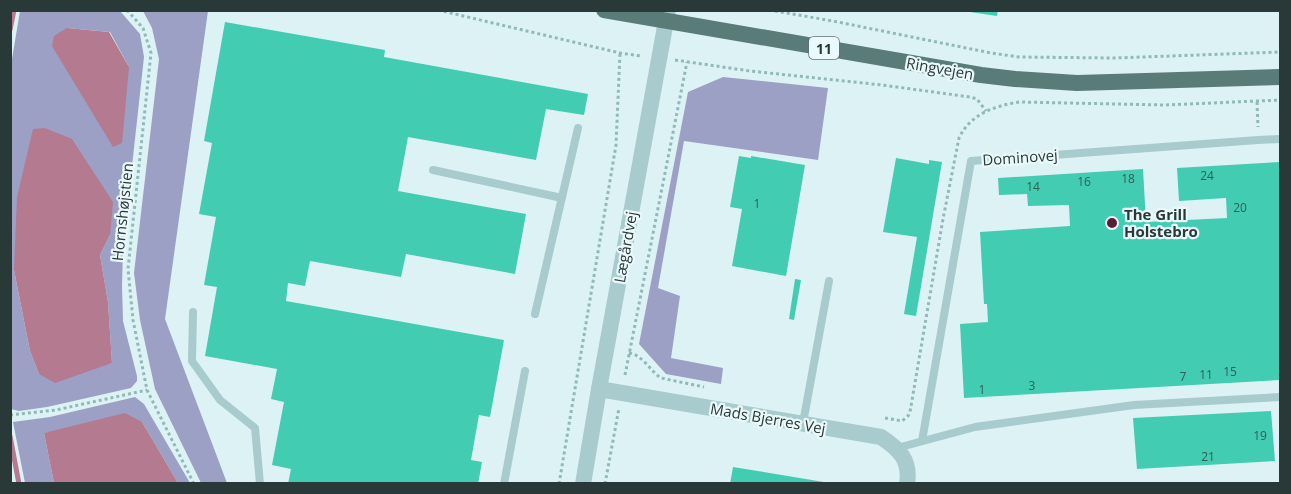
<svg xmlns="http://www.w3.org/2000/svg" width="1291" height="494" font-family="'Open Sans',sans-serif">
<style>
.green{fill:#9ca0c4;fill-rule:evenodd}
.water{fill:#b37a90}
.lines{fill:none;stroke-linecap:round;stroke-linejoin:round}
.stream{stroke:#b37a90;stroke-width:5}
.building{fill:#42cdb2}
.path{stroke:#92b9b9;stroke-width:3;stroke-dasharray:3 3;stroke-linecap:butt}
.service{stroke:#a8cccd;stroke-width:8}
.minor{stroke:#a8cccd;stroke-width:16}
.tertiary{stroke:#a8cccd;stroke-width:16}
.primary{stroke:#597c79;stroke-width:16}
.poi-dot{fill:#5e1b34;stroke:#eaf9fb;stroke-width:2}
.labels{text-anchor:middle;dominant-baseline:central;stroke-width:4.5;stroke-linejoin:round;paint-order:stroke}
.number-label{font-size:12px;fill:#2f5e56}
.shield{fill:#eaf9fb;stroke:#637372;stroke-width:1.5}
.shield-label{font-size:14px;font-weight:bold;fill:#293937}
.street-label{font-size:15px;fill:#293937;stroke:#eaf9fb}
.poi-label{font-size:15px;font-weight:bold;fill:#293937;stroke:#eaf9fb;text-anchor:start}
</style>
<rect width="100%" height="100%" fill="#ddf2f4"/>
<path class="green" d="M20 11H120L140 34 144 57 123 248 122 286 123 321 137 376V381L131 388 47 407 19 411 11 409 10 71ZM67 28 110 32 129 67ZM110 235 100 255 108 302 112 363 39 374 30 351 14 270Z
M143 11H208L165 319 227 483H201L155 389 140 320 134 273 159 59 152 28Z
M723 77 828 88 818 160 684 141 658 288 680 296 671 358 723 368 721 384 666 374 639 344 688 92Z
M135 397 144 404 190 483H178L142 422 44 433 54 483H25L13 422 50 417Z"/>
<path class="water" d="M67 28 109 32 129 67 122 143 113 147 52 46 54 36Z
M45 128 72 139 113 202 110 235 100 255 108 302 112 363 55 383 39 374 30 351 14 270 17 197 33 129Z
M125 413 142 422 178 483H54L44 433Z"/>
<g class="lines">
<path class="stream" d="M10 30 14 10
M10 436 19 484"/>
</g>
<path class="building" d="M970 10H998L997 16 970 12Z
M225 22 385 50 384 57 588 94 584 115 546 109 536 160 408 137 398 191 526 214 515 274 406 254 401 277 310 261 305 286 288 283 286 301 504 340 490 417 479 415 471 460 482 462 478 484H288L291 469 272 465 284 402 271 399 277 369 205 356 217 287 204 285 216 217 199 214 212 143 204 141Z
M739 156 751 158V156L805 165 786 276 732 266 742 209 730 207Z
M896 158 929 164V160L942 162 916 316 904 314 917 237 883 232Z
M1280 162V380L964 398 960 324 988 322 987 304H984L980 232 1070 226 1069 205 1028 206 1027 194 999 195 998 178 1143 169 1146 222 1227 218 1226 198 1179 201 1177 168Z
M795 279 801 280 794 320 789 319Z
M1271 411 1275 461 1137 469 1133 418Z
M733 467 824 482V484H730Z"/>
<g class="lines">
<path class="path" d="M127 10 143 28 151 53 128 269 133 320 147 390 194 484
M438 10 620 53 641 56
M769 10 833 21 991 53 1019 57 1115 58 1280 52
M675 60 750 71 882 85 970 97 977 99 986 111
M1257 102 1258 127
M629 353C643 355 650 371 661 378L704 387
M625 375 687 62
M10 415 56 410 147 390
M885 418 902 421 908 416 910 412 943 219 959 138C970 114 995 106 1019 102L1166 105 1280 100
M559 484 616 145 620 53
M605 484 619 408"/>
<path class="service" d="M433 170 562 198
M193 312 192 361 220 400 255 428 260 484
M535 314 578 128
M803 423 829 281
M922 441 971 161 1258 140 1280 139
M897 448 975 427 1134 405 1280 397
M504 484 525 371"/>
<path class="minor" d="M599 389 881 437C899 449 911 460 907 484"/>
<path class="tertiary" d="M583 484 599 389 668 10"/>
<path class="primary" d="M604 10 981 75 1015 79 1077 83 1280 77"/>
</g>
<circle class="poi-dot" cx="1112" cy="223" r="6"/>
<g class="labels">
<g class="number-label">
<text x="1207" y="175">24</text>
<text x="1128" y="178">18</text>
<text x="1084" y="181">16</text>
<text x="1033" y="186">14</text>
<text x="757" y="203">1</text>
<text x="1240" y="207">20</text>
<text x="1230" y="371">15</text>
<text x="1206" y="374">11</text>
<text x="1183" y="376">7</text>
<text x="1032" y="385">3</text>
<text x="982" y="389">1</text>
<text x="1260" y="435">19</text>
<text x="1208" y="456">21</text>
</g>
<rect class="shield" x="809" y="37" width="30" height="22" rx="4.5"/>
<g class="shield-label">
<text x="824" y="48">11</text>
</g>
<g class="street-label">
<text transform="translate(940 68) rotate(10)">Ringvejen</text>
<text transform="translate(1020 157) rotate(-4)">Dominovej</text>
<text transform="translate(122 212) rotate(-84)">Hornshøjstien</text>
<text transform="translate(625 247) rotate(-80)">Lægårdvej</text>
<text transform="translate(768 418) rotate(10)">Mads Bjerres Vej</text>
</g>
<g class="poi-label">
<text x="1124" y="214">The Grill<tspan x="1124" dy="17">Holstebro</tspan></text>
</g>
</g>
<rect width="1291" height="494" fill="none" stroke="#293937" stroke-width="24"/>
</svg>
